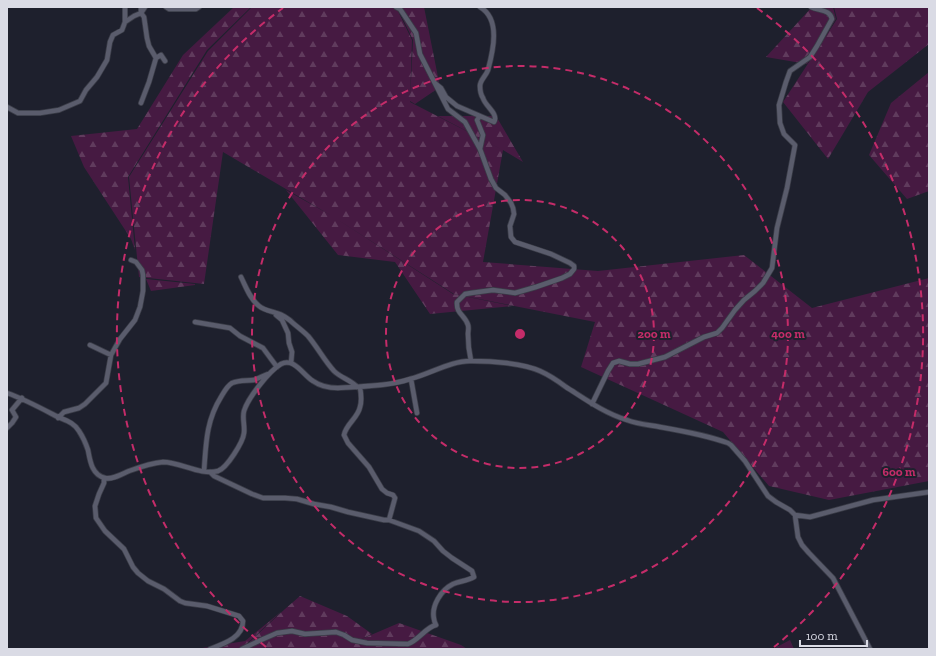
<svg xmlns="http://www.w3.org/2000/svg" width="936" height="656" font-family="'Zilla Slab',serif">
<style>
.forest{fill:url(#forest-firs)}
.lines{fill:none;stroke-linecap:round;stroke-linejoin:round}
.minor-casing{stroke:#3a3c47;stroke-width:6}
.minor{stroke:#5a5c6c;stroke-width:4.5}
.ring{fill:none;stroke:#c42c69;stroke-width:2;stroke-dasharray:7 5}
.centre{fill:#c42c69;stroke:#1e202d;stroke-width:2}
.ring-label{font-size:12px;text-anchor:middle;font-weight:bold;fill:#c42c69;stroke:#1e202d;stroke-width:4;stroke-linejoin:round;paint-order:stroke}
</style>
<defs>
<pattern id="forest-firs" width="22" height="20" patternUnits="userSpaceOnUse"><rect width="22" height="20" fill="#461a42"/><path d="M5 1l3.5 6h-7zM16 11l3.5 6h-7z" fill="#603b5d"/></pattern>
</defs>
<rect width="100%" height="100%" fill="#1e202d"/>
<path class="forest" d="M234 7H251L207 50 128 177 135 250 131 239 84 167 71 136 137 129 183 55Z
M252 7H396L412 40 410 102 503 150 483 262 598 271 744 255 812 308 929 278V481L829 500 769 486 723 432 581 367 595 322 454 294 332 216 223 152 204 284 139 277 129 177 208 51Z
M397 7H424L440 87 415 104 410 101 413 40Z
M812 7H833L836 19 807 64 766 57Z
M834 7H929V44L868 92 828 159 783 102 837 19Z
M929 72V191L907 199 869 155 891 103Z
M438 116H496L523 162 503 150Z
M286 190 332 216 453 294 512 306 430 314 395 262 338 255Z
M146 279 195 284V285L151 291Z
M300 596 347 616 372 634 357 641 285 609Z
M285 609 357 641 399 623 461 645 467 649H242Z
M282 611 241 649H196L245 641Z
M790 640 794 649H773Z"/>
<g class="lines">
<g class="minor-casing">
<path id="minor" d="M141 7V13L144 17 147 38 149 46 156 58 149 82 141 103
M166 7 169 9H196L199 7
M396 7 400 9 416 33 420 54 448 109 465 122 480 149
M125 22 134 16 141 13 145 7
M156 58 161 55 165 61
M436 84 441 88 446 97 457 106 480 116
M7 107 18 113H40L59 110 80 101 86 90 97 77 107 60 110 42 113 35 122 30 125 22V7
M241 277C246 287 250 299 259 306 264 310 270 311 276 313 283 315 289 319 294 324 299 328 304 332 308 336 318 348 324 360 334 371 341 378 351 380 357 387
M276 315 282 320 288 333 289 343 292 352 291 363
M195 322 230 328 240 336 263 348 277 367
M90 345 111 355
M471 361C469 352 468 343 468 334 468 331 469 328 468 325 465 315 456 314 457 302L465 294 471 293 493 290 515 293 536 287 562 278 570 274 574 269V266L570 263 551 254 515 242 511 237 510 226 514 214 513 208 511 203 505 195 496 188 491 179 480 149 483 135 477 120 480 116 494 122C499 114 485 106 483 98 481 95 480 90 480 86 480 80 486 76 488 70 493 51 501 19 480 7
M411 379 417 413
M360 387C361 393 362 401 360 407 358 418 346 424 344 435L348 443 369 467 382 489 387 493 393 495 395 498 389 520
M7 393C24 399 37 406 54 415 63 420 73 421 79 431 83 437 86 444 88 450 90 461 92 475 105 478 112 480 122 474 129 471 140 467 152 463 163 462 180 462 201 476 218 471 227 468 243 442 244 433 245 425 242 418 244 411 248 398 269 371 281 364 294 357 303 375 313 381 320 386 329 388 338 388 343 388 349 387 355 387 373 386 392 385 410 379 430 374 452 360 472 361 491 361 523 363 540 371 549 375 558 381 566 387 585 399 604 413 627 420 637 424 649 425 660 427 683 431 706 435 728 443L731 445 745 461 768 496 776 502 790 510 795 515 810 517 873 500 929 492
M592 404 608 371 613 363 619 361 630 364H638L665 357 704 337 717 333 722 328 735 310 744 300 755 291 763 283 772 268 777 228 787 188 795 145 784 134 780 123 779 105 786 82 790 71 810 57 817 46 832 19C830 9 818 11 811 7
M58 418 64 412 79 408 85 404 106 383 111 355 120 339 135 320 140 307 143 291V275L142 270 136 262 131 260
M7 428 12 423 16 417 12 410 22 398
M204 471C206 444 206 421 221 397 224 392 227 386 232 383 239 380 247 381 254 380 259 378 263 376 268 374
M210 472 214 476 252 494 263 498H285L297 499 314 504 331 507 348 512 384 520H389L419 531 434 541 443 551 452 558 472 571 474 577C467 581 460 581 453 584 441 590 431 606 434 619 434 621 435 623 436 625 426 627 419 640 408 644L367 643 352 640 344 635 336 632 305 634 292 631 277 633 261 640 242 649
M104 478V483L99 494 95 506 96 518 105 531 124 549 133 567 138 573 148 581 164 589 180 601 185 603 207 606 239 616 243 621C243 638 223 644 210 649
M795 515 798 537 802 545 809 553 833 578 870 649"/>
</g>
<use href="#minor" class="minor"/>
</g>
<g class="ring">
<circle cx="520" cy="334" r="134"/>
<circle cx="520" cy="334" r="268"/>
<path d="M266 647A403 403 0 0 1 283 8M757 8A403 403 0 0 1 774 647"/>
</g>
<circle cx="520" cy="334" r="6" class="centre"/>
<g class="ring-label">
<text x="654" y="338">200 m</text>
<text x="788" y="338">400 m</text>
<text x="899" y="476">600 m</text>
</g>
<rect width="936" height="656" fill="none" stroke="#dadbe5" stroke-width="16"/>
<path d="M800 640v6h67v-6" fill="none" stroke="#dadbe5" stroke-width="2"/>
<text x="806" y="640" font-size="12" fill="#dadbe5" stroke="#1e202d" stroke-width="3" paint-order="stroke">100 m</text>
</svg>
